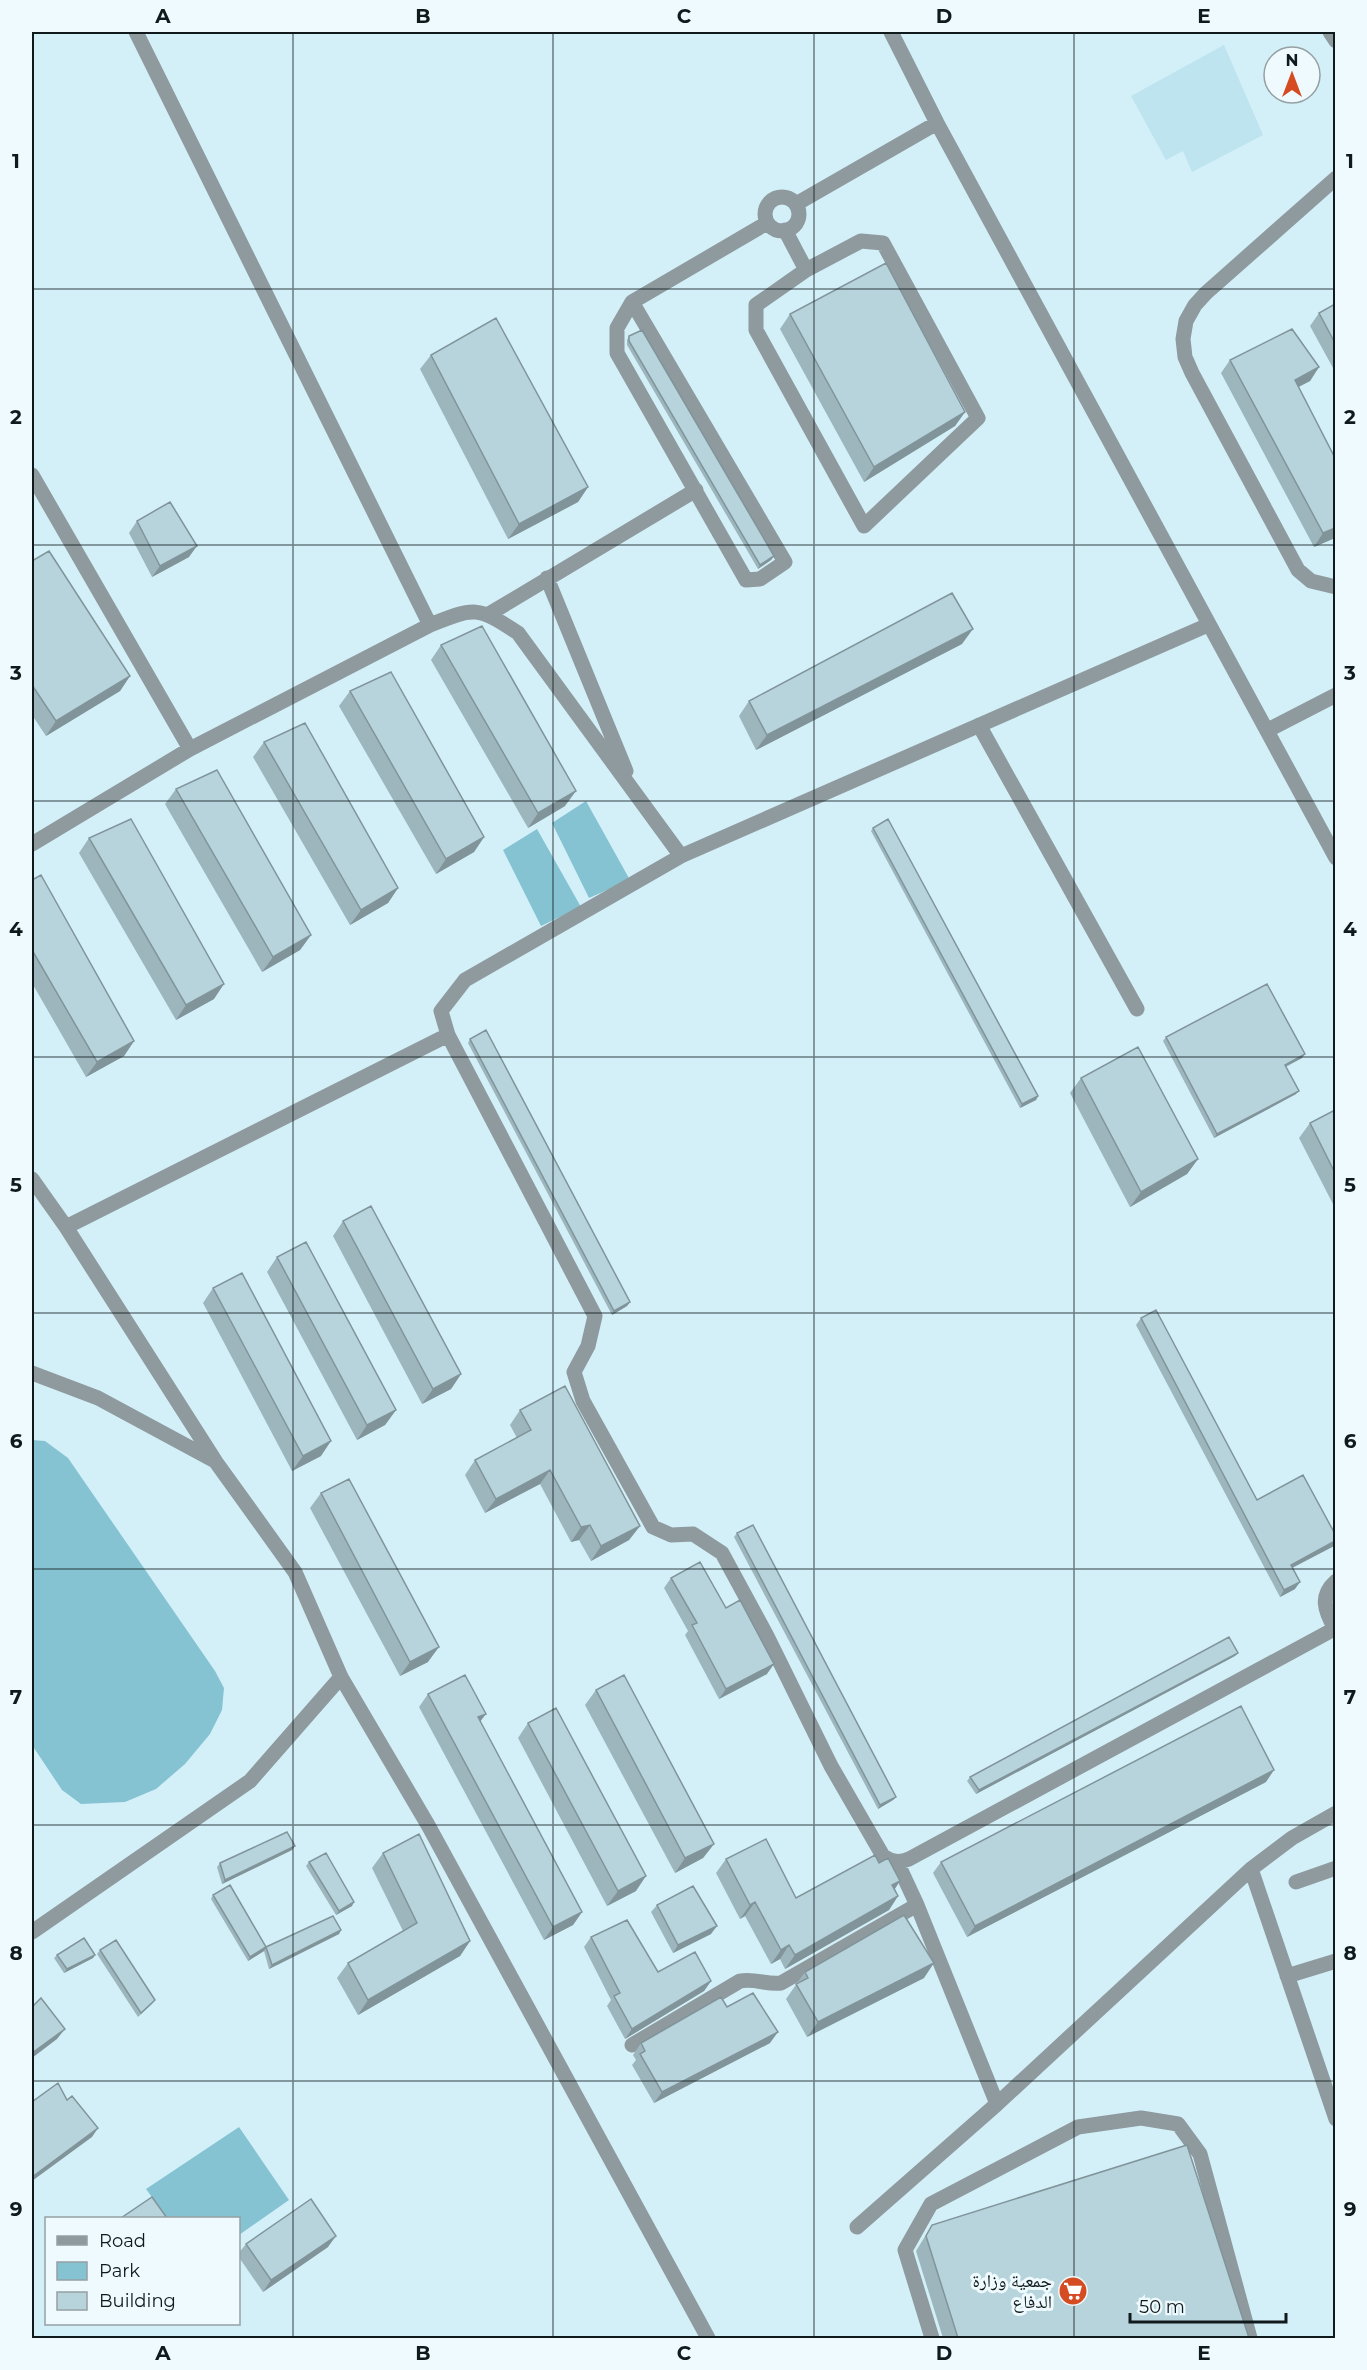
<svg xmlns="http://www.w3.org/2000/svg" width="1367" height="2370" font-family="Montserrat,'Noto Naskh Arabic',sans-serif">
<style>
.built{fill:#bde4ef}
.green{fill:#85c3d3}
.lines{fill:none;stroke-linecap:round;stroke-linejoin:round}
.minor{stroke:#8e9a9e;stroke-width:15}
.wall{fill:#9db6bd}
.shaded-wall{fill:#80949a}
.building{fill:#b7d4dc;stroke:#80949a;stroke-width:1.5}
.grid{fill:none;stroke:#101a1d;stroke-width:1.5;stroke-opacity:0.55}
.labels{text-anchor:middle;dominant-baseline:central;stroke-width:6;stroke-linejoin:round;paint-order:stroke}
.poi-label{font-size:18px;fill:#101a1d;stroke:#eefafd;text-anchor:end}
.neatline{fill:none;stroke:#101a1d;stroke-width:2}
.grid-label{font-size:20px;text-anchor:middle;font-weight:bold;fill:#101a1d}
</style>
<rect width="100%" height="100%" fill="#d3f0f9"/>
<path class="built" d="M1224 45 1263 135 1192 172 1183 151 1166 160 1131 96Z"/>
<path class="green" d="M586 801 630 880 589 898 552 823Z
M537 829 581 907 541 926 503 850Z
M32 1440 45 1441 68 1458 215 1671 224 1688 222 1710 210 1734 185 1764 156 1789 125 1802 81 1804 62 1790 32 1745Z
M239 2127 289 2200 239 2235 238 2218H167L146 2189Z"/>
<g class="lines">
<path class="minor" d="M136 32 430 625
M891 32 937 123 1336 858
M1330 32 1336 41
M1336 178 1206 293 1195 305 1186 321 1183 339 1185 357 1192 373 1298 570 1311 581 1336 587
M765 214a17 17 0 1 1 34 0a17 17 0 1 1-34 0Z
M796 204 937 123
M785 230 806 270
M861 241 883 243 978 418 864 526 756 330V305L806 270Z
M632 302 785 562 760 579 746 580 617 353V328L632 302 767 223
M32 475 190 749
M547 578 626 771
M489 614 696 490
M1208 625 681 856 465 980 441 1011 448 1035 595 1316 588 1346 574 1372 583 1401 653 1527 671 1535 693 1534 722 1553 767 1636 831 1766 883 1856C892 1862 899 1863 909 1859L1336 1628
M979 725 1137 1009
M1268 730 1336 695
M32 844 190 749 430 625C475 607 477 606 518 633L681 856
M32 1179 66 1227 216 1462 295 1572 341 1677 428 1825 708 2338
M66 1227 448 1035
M32 1373 98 1398 213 1460
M1335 1629C1325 1611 1319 1596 1336 1581
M897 1862 917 1905 997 2104
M1251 1869 1336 2119
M1296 1882 1336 1868
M32 1932 250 1781 341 1677
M1287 1976 1336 1961
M632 2045 740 1981C755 1978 767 1985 781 1983L917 1905
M857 2227 997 2104 1251 1869 1292 1838 1336 1813
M932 2338 905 2250 931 2204 1078 2127 1141 2118 1178 2124 1200 2154 1250 2338"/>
</g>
<path class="wall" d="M1335 304V367L1333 368 1310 326 1319 313Z
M790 314 965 412 955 426 864 482 780 329Z
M629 336 774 556 771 560 758 569 627 345V340Z
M431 355 588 487 578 502 508 539 420 369Z
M1230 360 1319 367 1310 381 1298 387 1335 458V538L1314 547 1221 373Z
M137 521 189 557 152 577 129 533Z
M32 561 130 676 120 691 46 736 32 715Z
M962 644 756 750 739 716 749 701Z
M441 645 565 806 528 828 431 660Z
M350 691 484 837 474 852 436 874 339 706Z
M264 742 398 888 388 903 350 925 253 757Z
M176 789 311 935 300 950 262 972 165 804Z
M873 828 1038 1096 1036 1100 1020 1108 871 831Z
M89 838 214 999 176 1020 79 853Z
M32 880 134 1041 124 1056 86 1077 32 983Z
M1166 1037 1302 1058 1286 1067 1296 1094 1214 1138 1163 1041Z
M470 1039 630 1302 627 1306 612 1315 468 1043Z
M1081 1078 1198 1159 1187 1174 1130 1207 1070 1093Z
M1335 1110V1208L1299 1138 1310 1123Z
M343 1221 461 1374 451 1389 422 1404 333 1236Z
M277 1257 396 1410 385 1425 357 1440 267 1272Z
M213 1288 321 1456 292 1471 203 1303Z
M1141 1318 1257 1500 1334 1546 1292 1568 1295 1589 1280 1597 1136 1325Z
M520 1410 640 1526 629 1540 591 1561 579 1540 571 1542 540 1484 485 1513 465 1475 475 1460 517 1438 510 1425Z
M321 1493 428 1662 400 1676 310 1508Z
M737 1533 896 1797 893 1800 878 1809 734 1537Z
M671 1578 726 1608 767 1674 719 1699 685 1635 688 1631 664 1588Z
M1235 1656 976 1794 967 1781 970 1777Z
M596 1690 714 1844 703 1858 675 1873 585 1705Z
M428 1694 480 1721 582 1912 573 1925 544 1940 419 1707Z
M528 1723 636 1891 607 1906 518 1738Z
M1266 1782 967 1937 933 1873 941 1862Z
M292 1850 222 1884 217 1867 220 1863Z
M383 1853 470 1941 460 1956 358 2015 337 1978 348 1963 403 1931 372 1868Z
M726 1859 796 1898 895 1889 898 1896 889 1910 785 1969 780 1959 771 1964 745 1916 740 1919 716 1873Z
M309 1862 352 1906 336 1915 306 1866Z
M213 1895 266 1947 341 1930 339 1934 269 1969 264 1951 248 1961 211 1899Z
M657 1905 711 1934 673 1953 651 1912Z
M591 1937 658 1972 711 1981 704 1991 625 2039 607 2006 611 2000 584 1947Z
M100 1950 155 2000 152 2004 138 2017 97 1954Z
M57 1955H95L93 1958 64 1973 54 1958Z
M805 1972 924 1978 807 2037 786 1999Z
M727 2007 770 2043 654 2103 632 2065 636 2060 633 2055 641 2043Z
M932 2225 1249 2338H943L916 2251Z
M246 2244 328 2247 263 2292 238 2256V2254Z"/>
<path class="shaded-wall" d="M1319 367 1310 381 1285 394 1295 380Z
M965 412 955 426 864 482 874 467Z
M588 487 578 502 508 539 519 524Z
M1335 528V538L1314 547 1323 533Z
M197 546 189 557 152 577 160 566Z
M774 556 771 560 758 569 760 565Z
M973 629 962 644 756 750 767 735Z
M130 676 120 691 46 736 56 721Z
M576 791 565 806 528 828 538 813Z
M484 837 474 852 436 874 446 859Z
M398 888 388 903 350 925 361 910Z
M311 935 300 950 262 972 273 957Z
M224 984 214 999 176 1020 186 1005Z
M134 1041 124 1056 86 1077 97 1062Z
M1305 1054 1302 1058 1282 1068 1285 1065Z
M1299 1091 1296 1094 1214 1138 1217 1134Z
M1038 1096 1036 1100 1020 1108 1022 1104Z
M1198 1159 1187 1174 1130 1207 1141 1192Z
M630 1302 627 1306 612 1315 614 1311Z
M461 1374 451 1389 422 1404 433 1389Z
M396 1410 385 1425 357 1440 367 1425Z
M331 1441 321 1456 292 1471 303 1456Z
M550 1470 540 1484 485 1513 496 1499Z
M590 1525 579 1540 571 1542 581 1527Z
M640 1526 629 1540 591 1561 601 1546Z
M1335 1541V1543L1334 1546 1286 1571 1291 1565Z
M1300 1582 1295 1589 1280 1597 1284 1590Z
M439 1647 428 1662 400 1676 410 1662Z
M1238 1653 1235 1656 976 1794 979 1790Z
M774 1664 767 1674 719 1699 726 1689Z
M486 1714 476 1727 478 1717Z
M1274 1770 1266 1782 967 1937 975 1926Z
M896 1797 893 1800 878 1809 880 1805Z
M714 1844 703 1858 675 1873 685 1858Z
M295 1846 292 1850 222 1884 225 1880Z
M646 1876 636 1891 607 1906 618 1891Z
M900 1881 891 1895 892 1885Z
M898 1896 889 1910 785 1969 795 1955Z
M354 1902 352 1906 336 1915 339 1911Z
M755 1902 745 1916 740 1919 750 1905Z
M582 1912 573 1925 544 1940 553 1927Z
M717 1926 711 1934 673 1953 678 1945Z
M341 1930 339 1934 269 1969 272 1965Z
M470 1941 460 1956 358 2015 368 2000Z
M789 1945 780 1959 771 1964 781 1950Z
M266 1947 264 1951 248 1961 250 1957Z
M95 1955 93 1958 64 1973 67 1969Z
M934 1963 924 1978 807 2037 818 2022Z
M711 1981 704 1991 625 2039 632 2029Z
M65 2029 57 2039 32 2058V2053Z
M778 2032 770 2043 654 2103 662 2092Z
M98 2128 92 2137 32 2181V2177Z
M336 2236 328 2247 263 2292 271 2280Z"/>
<path class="building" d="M886 263 965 412 874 467 790 314Z
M1335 304V343L1319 313Z
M496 318 588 487 519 524 431 355Z
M1292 329 1319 367 1295 380 1335 458V528L1323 533 1230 360Z
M642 330 774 556 760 565 629 341V336Z
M170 502 197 546 160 566 137 521Z
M49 551 130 676 56 721 32 685V561Z
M952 593 973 629 767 735 749 701Z
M482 626 576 791 538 813 441 645Z
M391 672 484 837 446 859 350 691Z
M305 723 398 888 361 910 264 742Z
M217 770 311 935 273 957 176 789Z
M131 819 224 984 186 1005 89 838Z
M888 819 1038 1096 1022 1104 873 828Z
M41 875 134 1041 97 1062 32 950V880Z
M1267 984 1305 1054 1285 1065 1299 1091 1217 1134 1166 1037Z
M486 1030 630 1302 614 1311 470 1039Z
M1138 1047 1198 1159 1141 1192 1081 1078Z
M1335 1110V1173L1310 1123Z
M371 1206 461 1374 433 1389 343 1221Z
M306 1242 396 1410 367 1425 277 1257Z
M242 1273 331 1441 303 1456 213 1288Z
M1156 1310 1257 1500 1303 1475 1335 1534V1541L1291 1565 1300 1582 1284 1590 1141 1318Z
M565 1386 640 1526 601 1546 590 1525 581 1527 550 1470 496 1499 475 1460 531 1430 520 1410Z
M349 1479 439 1647 410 1662 321 1493Z
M753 1525 896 1797 880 1805 737 1533Z
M700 1562 726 1608 740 1600 774 1664 726 1689 692 1625 697 1623 671 1578Z
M1229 1637 1238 1653 979 1790 970 1777Z
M465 1675 486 1714 478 1717 582 1912 553 1927 428 1694Z
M624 1675 714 1844 685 1858 596 1690Z
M1241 1706 1274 1770 975 1926 941 1862Z
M556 1708 646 1876 618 1891 528 1723Z
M287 1832 295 1846 225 1880 220 1863Z
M419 1834 470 1941 368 2000 348 1963 417 1923 383 1853Z
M766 1839 796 1898 875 1855 879 1863 888 1858 900 1881 892 1885 898 1896 795 1955 789 1945 781 1950 755 1902 750 1905 726 1859Z
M326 1853 354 1902 339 1911 309 1862Z
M230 1885 266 1947 250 1957 213 1895Z
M693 1886 717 1926 678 1945 657 1905Z
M904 1915 934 1963 818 2022 796 1984 808 1978 805 1972Z
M333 1916 341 1930 272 1965 266 1947Z
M627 1920 658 1972 695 1952 711 1981 632 2029 614 1996 620 1993 591 1937Z
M84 1938 95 1955 67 1969 57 1955Z
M116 1940 155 2000 141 2013 100 1950Z
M753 1993 778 2032 662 2092 640 2054 645 2051 641 2043 721 1997 727 2007Z
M41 1998 65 2029 32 2053V2007Z
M58 2083 67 2100 72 2096 98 2128 32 2177V2102Z
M1187 2145 1249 2338H958L926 2236 932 2225Z
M152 2197 167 2218H121Z
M311 2199 336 2236 271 2280 246 2244Z"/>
<path class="grid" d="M293 32V2338M553 32V2338M814 32V2338M1074 32V2338M32 289H1336M32 545H1336M32 801H1336M32 1057H1336M32 1313H1336M32 1569H1336M32 1825H1336M32 2081H1336"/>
<defs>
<g id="supermarket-disc" transform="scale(1.5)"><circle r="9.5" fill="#d54c22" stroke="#eefafd"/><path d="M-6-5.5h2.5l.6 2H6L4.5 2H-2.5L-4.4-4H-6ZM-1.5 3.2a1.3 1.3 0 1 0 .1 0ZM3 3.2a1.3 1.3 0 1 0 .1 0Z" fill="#fff"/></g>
</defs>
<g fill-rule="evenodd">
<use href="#supermarket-disc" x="1073" y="2291"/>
</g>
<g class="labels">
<g class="poi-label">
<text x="1052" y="2281">جمعية وزارة<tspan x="1052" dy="21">الدفاع</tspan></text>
</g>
</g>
<rect width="1367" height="2370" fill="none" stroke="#eefafd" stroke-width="66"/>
<rect x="45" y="2217" width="195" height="108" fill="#eefafd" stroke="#95a0a3" stroke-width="1.5"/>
<rect x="57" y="2236" width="30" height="9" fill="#8e9a9e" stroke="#95a0a3" stroke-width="1.5"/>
<text x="99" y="2247" font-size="18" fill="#101a1d">Road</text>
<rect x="57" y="2262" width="30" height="18" fill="#85c3d3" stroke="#95a0a3" stroke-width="1.5"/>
<text x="99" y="2277" font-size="18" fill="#101a1d">Park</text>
<rect x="57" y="2292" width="30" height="18" fill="#b7d4dc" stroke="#95a0a3" stroke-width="1.5"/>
<text x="99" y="2307" font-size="18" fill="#101a1d">Building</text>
<g transform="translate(1292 75)"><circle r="28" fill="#eefafd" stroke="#95a0a3" stroke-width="1.5"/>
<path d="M0-4.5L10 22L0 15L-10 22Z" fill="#d54c22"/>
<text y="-9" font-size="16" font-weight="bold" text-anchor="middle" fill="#101a1d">N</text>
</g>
<path d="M1130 2313v9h156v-9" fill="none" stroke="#101a1d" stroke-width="3"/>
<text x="1139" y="2313" font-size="18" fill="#101a1d" stroke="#eefafd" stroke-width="4.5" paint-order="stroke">50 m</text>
<rect x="33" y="33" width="1301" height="2304" class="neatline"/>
<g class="grid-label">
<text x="163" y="23">A</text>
<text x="423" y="23">B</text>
<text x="684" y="23">C</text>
<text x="944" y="23">D</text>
<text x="1204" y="23">E</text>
<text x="16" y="168">1</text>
<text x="1350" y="168">1</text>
<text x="16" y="424">2</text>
<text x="1350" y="424">2</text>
<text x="16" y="680">3</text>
<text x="1350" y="680">3</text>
<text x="16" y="936">4</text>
<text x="1350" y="936">4</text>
<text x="16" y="1192">5</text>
<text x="1350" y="1192">5</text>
<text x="16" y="1448">6</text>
<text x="1350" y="1448">6</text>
<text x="16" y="1704">7</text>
<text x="1350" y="1704">7</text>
<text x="16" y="1960">8</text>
<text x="1350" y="1960">8</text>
<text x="16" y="2216">9</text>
<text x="1350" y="2216">9</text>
<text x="163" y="2360">A</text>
<text x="423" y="2360">B</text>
<text x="684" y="2360">C</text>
<text x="944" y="2360">D</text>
<text x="1204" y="2360">E</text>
</g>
</svg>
